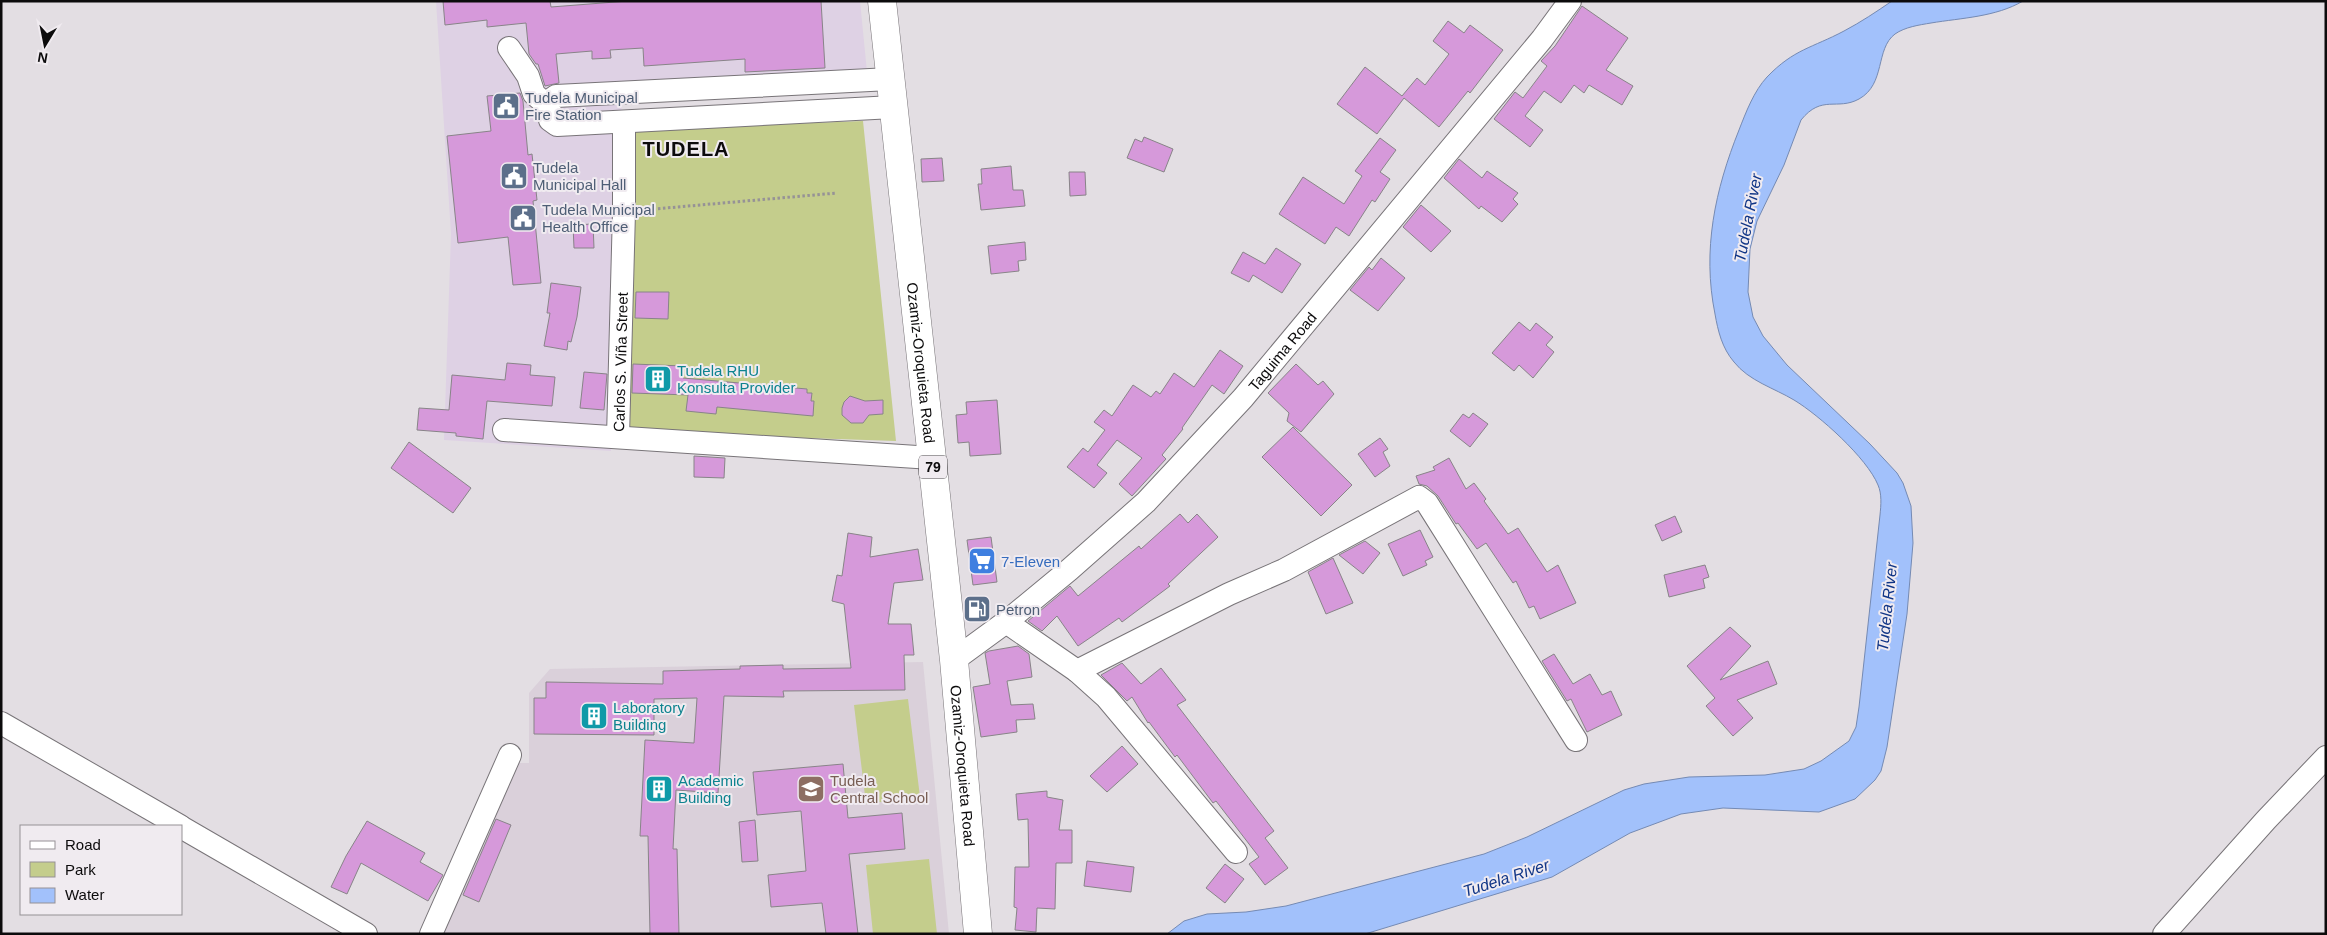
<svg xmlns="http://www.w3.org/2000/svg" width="2327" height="935" font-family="Helvetica,sans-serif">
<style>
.commercial{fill:#ded1e4}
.built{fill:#dad0da}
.green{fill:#c4cd8c}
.water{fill:#a2c1fb;stroke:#758ab3}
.building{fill:#d699da;stroke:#888488}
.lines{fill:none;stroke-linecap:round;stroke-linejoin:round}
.minor-casing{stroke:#787478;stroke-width:24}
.highway-casing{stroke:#787478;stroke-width:29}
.path{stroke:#969296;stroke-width:3;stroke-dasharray:2.5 2.5;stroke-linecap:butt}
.minor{stroke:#fff;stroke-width:22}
.highway{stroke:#fff;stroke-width:28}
.labels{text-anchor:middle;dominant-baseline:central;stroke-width:4;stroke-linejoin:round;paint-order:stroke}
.shield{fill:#f0ebf0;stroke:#504e50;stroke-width:1}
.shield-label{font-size:14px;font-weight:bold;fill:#0c0b0c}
.service-label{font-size:15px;fill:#4e5e75;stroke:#f0ebf0;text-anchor:start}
.street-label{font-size:15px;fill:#0c0b0c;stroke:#f0ebf0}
.culture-label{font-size:15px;fill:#0d838f;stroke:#f0ebf0;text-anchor:start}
.shop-label{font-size:15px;fill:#366cbe;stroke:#f0ebf0;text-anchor:start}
.education-label{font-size:15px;fill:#785e54;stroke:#f0ebf0;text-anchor:start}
.water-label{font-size:16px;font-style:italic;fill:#103586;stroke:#f0ebf0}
.district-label{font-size:20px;font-weight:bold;letter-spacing:1px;fill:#0c0b0c;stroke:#f0ebf0}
</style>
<rect width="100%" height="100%" fill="#e3dee3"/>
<path class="commercial" d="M436 1H860L867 72 622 90 611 451 444 440 451 234Z"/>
<path class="built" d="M923 662 949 934H438L510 763H529V693L550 669Z"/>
<path class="green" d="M863 121 896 441 630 432 632 130Z
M908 699 920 797 866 804 854 705Z
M929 859 937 934H873L866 865Z"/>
<path class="water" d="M1892 1H2023C1996 17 1961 18 1931 23 1919 25 1905 27 1895 34 1875 49 1886 84 1859 99 1837 111 1822 94 1801 120L1784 165 1757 221 1750 249 1748 292 1753 317 1763 336 1787 365 1870 444 1897 473 1903 483 1911 506 1913 543 1907 614 1887 747 1881 771 1875 780 1855 799 1819 812 1723 808 1681 814 1630 833 1552 877 1365 934H1167L1184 921 1207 914 1246 912 1286 906 1484 854 1527 837 1624 790 1644 784 1689 777 1765 775 1804 769 1821 761 1849 741 1856 727 1859 707 1880 515C1881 505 1882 494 1878 485 1867 458 1819 415 1794 400 1774 388 1749 381 1734 362 1722 348 1718 331 1715 314 1702 250 1715 190 1739 130 1746 112 1754 91 1767 77 1794 49 1812 48 1844 31 1861 22 1876 12 1892 1Z"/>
<path class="building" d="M443 1H550L551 7 628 1H821L825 68 745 72V59L644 66 643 48 610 50 611 58 592 59V51L556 54 559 83 545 86 538 64H536L529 54 526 23 487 27V20L445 25Z
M1582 6 1628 38 1606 70 1633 86 1622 105 1589 85 1584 93 1574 85 1561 103 1544 91 1525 116 1543 130 1530 147 1494 119 1515 92 1523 98 1547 66 1541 61 1555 46Z
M1448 21 1464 33 1470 25 1503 50 1470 93 1468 91 1439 127 1404 98 1377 134 1337 104 1365 67 1402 96 1417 78 1425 85 1449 54 1433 41Z
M520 93 523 101 528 155 532 154 537 200 533 201 541 283 513 285 508 237 458 243 447 136 491 131 487 96Z
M1144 137 1173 149 1164 172 1127 158 1135 139 1142 142Z
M1380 138 1396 150 1380 172 1390 179 1375 202 1372 200 1349 236 1336 227 1325 244 1279 214 1303 177 1344 204 1362 176 1355 171Z
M942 158 944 181 922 182 921 159Z
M1459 159 1482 178 1487 171 1518 193 1513 199 1518 204 1502 222 1481 206 1479 209 1444 178Z
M1011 166 1013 190H1023L1025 206 981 210 978 184H982L981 169Z
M1069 172H1085L1086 195 1070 196Z
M1421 205 1451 231 1431 252 1403 227Z
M593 224 594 248H574L573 225Z
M1025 242 1026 260 1018 261 1019 271 991 274 988 246Z
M1276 248 1301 264 1282 293 1253 275 1249 282 1231 273 1243 252 1265 264Z
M1381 258 1405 278 1378 311 1350 290 1369 267 1372 270Z
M551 283 581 287 577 317 571 342 568 341 567 350 544 346 550 313H547Z
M636 292H669L668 319 635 318Z
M1519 322 1530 331 1536 323 1553 337 1546 345 1554 352 1533 378 1519 365 1514 371 1492 353Z
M1220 350 1243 366 1224 394 1212 385 1182 428 1183 429 1162 455 1166 459 1132 496 1119 484 1142 458 1117 440 1097 465 1107 473 1094 488 1067 467 1083 448 1088 452 1105 430 1094 422 1104 410 1112 416 1133 385 1151 397 1156 391 1160 394 1174 373 1194 387Z
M507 363 531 365 530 375 555 377 552 406 487 401 483 439 456 436V433L417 430 419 408 449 410 452 375 505 380Z
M633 364 683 366V378L807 389V393H812L811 401H814L813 416 717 407 716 414 686 411 688 395 632 393Z
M1296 364 1318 385 1323 381 1334 394 1301 432 1287 421 1289 413 1268 393Z
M584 372 607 374 604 410 580 408Z
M850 396 865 401 883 400V414L869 415 863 423H851L842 415V408L844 402Z
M997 400 1001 454 970 456 969 442 958 443 956 415 967 414 966 402Z
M1473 413 1488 424 1470 447 1450 431 1463 414 1469 418Z
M1293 427 1352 485 1321 516 1262 457Z
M1380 438 1388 449 1383 452 1390 466 1375 477 1358 454Z
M409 442 471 488 453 513 391 468Z
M694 456 725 458 724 478 694 477Z
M1449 458 1466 489 1474 483 1486 499 1484 501 1508 534 1518 528 1547 572 1558 565 1576 603 1540 619 1534 606 1529 608 1516 581 1513 583 1486 543 1477 549 1458 523 1456 524 1438 496 1427 486 1419 484 1416 476 1435 470 1433 467Z
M1180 514 1188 523 1197 514 1218 537 1168 584 1170 586 1122 622 1119 618 1078 646 1057 616 1042 631 1028 621 1070 586 1078 596 1139 546 1141 549Z
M1675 516 1682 532 1662 541 1655 525Z
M1420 530 1433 557 1425 561 1427 565 1403 576 1388 544Z
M848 533 872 537 870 557 918 549 923 580 894 583 888 624H911L914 655H904L905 690 783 691 784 697 724 696 718 793 676 790 673 849H677L679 934H650L648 836H640L645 740 694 743 697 698 654 699V735L534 734V698H546V682L663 684V671L740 669V666L783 665V669L851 668 844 604 832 601 837 575 842 576Z
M991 537 997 582 973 585 967 540Z
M1365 541 1380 553 1363 574 1339 555Z
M1333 558 1353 603 1326 614 1308 572Z
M1705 565 1709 577 1703 579 1705 588 1669 597 1664 575Z
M985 597 987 618 970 620 967 600Z
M1730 627 1751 646 1720 680 1768 661 1777 684 1737 700 1753 718 1733 736 1706 706 1715 698 1687 666Z
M1018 646 1029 654 1032 677 1007 681 1011 705 1033 704 1035 719 1016 720 1017 732 981 737 973 687 990 684 985 653 989 651Z
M1554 654 1573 684 1590 674 1602 695 1611 691 1622 715 1587 732 1571 699 1567 701 1542 661Z
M1122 663 1141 684 1161 668 1186 700 1177 705 1274 831 1265 838 1288 868 1265 885 1249 864 1259 857 1216 801 1213 803 1177 755 1175 757 1149 722 1148 723 1132 697 1127 701 1101 675Z
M1122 746 1138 764 1107 792 1090 776Z
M843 764 848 818 902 813 905 849 849 854 858 934H826L822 903 771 907 768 875 806 871 801 811 757 815 753 772Z
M1047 791V797L1063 800 1059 830H1072V863H1056L1055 909 1037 908 1036 932 1015 930 1017 908 1014 907 1015 867H1029L1028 819 1018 820 1016 794Z
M496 819 511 825 479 902 463 895Z
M755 820 758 861 742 862 739 822Z
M367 821 425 853 420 862 443 875 428 901 361 863 347 894 331 887 346 856Z
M1087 861 1134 867 1131 892 1084 886Z
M1225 864 1244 879 1225 903 1206 888Z"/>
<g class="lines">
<g class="minor-casing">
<g id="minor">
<path d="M509 48 528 76 534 94 548 106"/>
<path d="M890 79 556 96 549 101 550 120 557 125 893 107"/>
<path d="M504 430 932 458"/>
<path id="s1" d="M618 437 624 211V122"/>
<path d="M1006 622 1077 671 1106 697 1236 852"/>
<path id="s2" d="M954 660 1006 622 1069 570 1146 502 1243 398 1542 39 1570 1"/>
<path d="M1077 671 1229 594 1284 570 1419 497 1427 503 1576 740"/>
<path d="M1 723 180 826"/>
<path d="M181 827 366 934"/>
<path d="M431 934 510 755"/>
<path d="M2164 934 2266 820 2326 757"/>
</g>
</g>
<g class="highway-casing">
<g id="highway">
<path id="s3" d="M882 1 954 660 978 934"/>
</g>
</g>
<path class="path" d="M643 210 837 193"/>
<use href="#minor" class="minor"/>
<use href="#highway" class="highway"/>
</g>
<defs>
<g id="civic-square" transform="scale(1.4375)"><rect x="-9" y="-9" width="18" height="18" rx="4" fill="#5c6f8a" stroke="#f0ebf0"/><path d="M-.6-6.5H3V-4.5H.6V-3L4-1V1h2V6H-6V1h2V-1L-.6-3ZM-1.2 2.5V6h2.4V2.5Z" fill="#fff"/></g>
<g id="building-square" transform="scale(1.4375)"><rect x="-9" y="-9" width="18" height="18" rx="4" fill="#0f9aa8" stroke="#f0ebf0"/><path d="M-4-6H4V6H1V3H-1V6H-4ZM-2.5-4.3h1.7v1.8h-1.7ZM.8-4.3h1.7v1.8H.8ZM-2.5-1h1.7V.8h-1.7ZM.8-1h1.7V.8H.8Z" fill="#fff"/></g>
<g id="supermarket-square" transform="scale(1.4375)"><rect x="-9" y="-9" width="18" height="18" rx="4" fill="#3f7fe0" stroke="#f0ebf0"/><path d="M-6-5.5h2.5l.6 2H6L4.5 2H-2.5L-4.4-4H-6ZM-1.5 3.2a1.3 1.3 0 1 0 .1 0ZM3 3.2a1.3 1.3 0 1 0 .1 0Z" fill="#fff"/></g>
<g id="fuel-square" transform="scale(1.4375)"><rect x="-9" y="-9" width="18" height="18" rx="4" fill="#5c6f8a" stroke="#f0ebf0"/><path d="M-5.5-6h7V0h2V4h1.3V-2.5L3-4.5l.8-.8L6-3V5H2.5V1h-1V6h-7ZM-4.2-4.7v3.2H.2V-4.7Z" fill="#fff"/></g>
<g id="school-square" transform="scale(1.4375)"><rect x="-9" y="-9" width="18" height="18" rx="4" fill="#8d6e63" stroke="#f0ebf0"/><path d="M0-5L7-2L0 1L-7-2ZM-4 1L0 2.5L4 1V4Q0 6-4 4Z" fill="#fff"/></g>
</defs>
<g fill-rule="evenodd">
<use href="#civic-square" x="506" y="106"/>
<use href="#civic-square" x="514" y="176"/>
<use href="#civic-square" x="523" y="218"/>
<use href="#building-square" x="658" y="379"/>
<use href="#supermarket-square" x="982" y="561"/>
<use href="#fuel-square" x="977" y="609"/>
<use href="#building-square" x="594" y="716"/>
<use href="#building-square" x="659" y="789"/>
<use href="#school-square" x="811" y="789"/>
</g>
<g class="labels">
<rect class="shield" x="919" y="455.5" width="28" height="23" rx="4"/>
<g class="shield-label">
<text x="933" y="467">79</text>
</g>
<g class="service-label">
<text x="525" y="97">Tudela Municipal<tspan x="525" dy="17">Fire Station</tspan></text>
<text x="533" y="167">Tudela<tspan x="533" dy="17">Municipal Hall</tspan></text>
<text x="542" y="209">Tudela Municipal<tspan x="542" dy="17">Health Office</tspan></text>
<text x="996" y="609">Petron</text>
</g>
<g class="street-label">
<text stroke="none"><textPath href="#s2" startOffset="452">Taguima Road</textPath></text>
<text stroke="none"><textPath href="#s1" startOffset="75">Carlos S. Viña Street</textPath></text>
<text stroke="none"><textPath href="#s3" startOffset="364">Ozamiz-Oroquieta Road</textPath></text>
<text stroke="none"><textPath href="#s3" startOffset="769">Ozamiz-Oroquieta Road</textPath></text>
</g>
<g class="culture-label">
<text x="677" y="370">Tudela RHU<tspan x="677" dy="17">Konsulta Provider</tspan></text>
<text x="613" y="707">Laboratory<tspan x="613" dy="17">Building</tspan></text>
<text x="678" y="780">Academic<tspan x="678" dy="17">Building</tspan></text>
</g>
<g class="shop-label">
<text x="1001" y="561">7-Eleven</text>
</g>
<g class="education-label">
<text x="830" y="780">Tudela<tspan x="830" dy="17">Central School</tspan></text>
</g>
<g class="water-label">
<text transform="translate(1748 218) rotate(-79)">Tudela River</text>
<text transform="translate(1887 607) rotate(-84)">Tudela River</text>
<text transform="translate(1506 878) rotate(-18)">Tudela River</text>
</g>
<g class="district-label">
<text x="686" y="149">TUDELA</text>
</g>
</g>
<rect width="2327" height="935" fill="none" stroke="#0c0b0c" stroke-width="5"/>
<rect x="20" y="825" width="162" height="90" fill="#f0ebf0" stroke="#959195"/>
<rect x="30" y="841" width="25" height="8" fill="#ffffff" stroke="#959195"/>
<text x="65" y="850" font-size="15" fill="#0c0b0c">Road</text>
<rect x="30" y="862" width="25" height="15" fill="#c4cd8c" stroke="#959195"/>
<text x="65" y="875" font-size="15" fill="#0c0b0c">Park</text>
<rect x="30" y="888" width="25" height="15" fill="#a2c1fb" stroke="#959195"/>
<text x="65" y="900" font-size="15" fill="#0c0b0c">Water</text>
<g transform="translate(45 45) rotate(190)" stroke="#f0ebf0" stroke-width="4" paint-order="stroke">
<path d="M0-4L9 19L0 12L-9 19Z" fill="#0c0b0c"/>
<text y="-8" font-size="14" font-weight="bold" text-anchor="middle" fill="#0c0b0c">N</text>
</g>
</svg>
